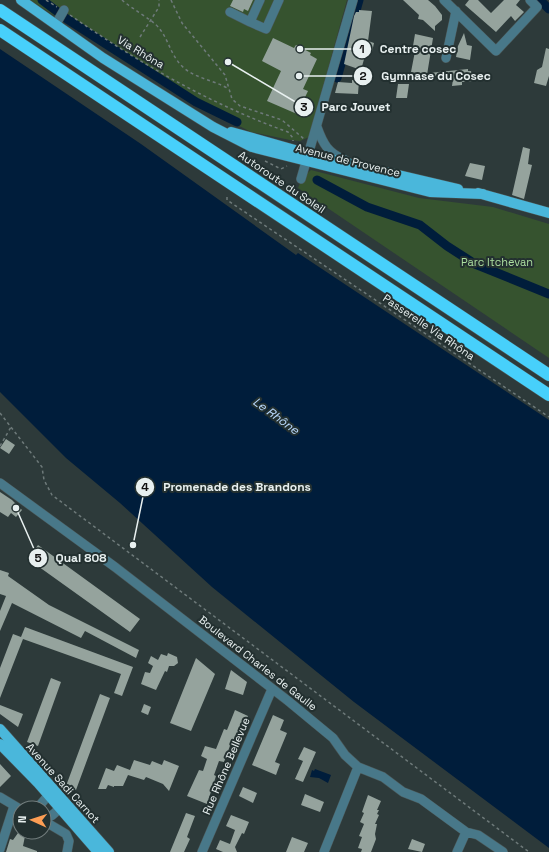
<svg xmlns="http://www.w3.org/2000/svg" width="549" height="852" font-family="'Space Grotesk',sans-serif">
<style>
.green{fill:#36532f}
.water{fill:#001d3b}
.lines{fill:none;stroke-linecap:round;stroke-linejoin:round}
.canal{stroke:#001d3b;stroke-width:9}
.building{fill:#95a39d}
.minor-casing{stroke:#4b5757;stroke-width:10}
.major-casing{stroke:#4b5757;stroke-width:11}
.highway-casing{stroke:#4b5757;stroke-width:13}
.path{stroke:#6e7a7a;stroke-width:1.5;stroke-dasharray:3 3;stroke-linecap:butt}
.minor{stroke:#487889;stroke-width:9}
.major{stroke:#4ab7db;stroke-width:10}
.highway{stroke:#47d0fb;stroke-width:12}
.labels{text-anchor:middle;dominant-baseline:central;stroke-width:4;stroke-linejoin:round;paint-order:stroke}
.street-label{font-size:11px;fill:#e8f0f0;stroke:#233030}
.park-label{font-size:11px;fill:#addfa0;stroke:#233030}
.water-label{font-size:12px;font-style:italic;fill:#b9d9fd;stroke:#233030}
.leader{fill:none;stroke:#e8f0f0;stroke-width:1.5}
.callout-dot{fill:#e8f0f0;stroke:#233030;stroke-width:1.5}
.mark-label{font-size:12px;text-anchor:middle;font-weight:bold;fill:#111}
.callout-label{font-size:12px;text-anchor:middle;font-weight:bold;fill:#e8f0f0;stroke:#233030;stroke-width:4;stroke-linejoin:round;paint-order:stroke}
</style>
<rect width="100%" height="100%" fill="#2d3a3a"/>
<path class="green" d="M30 0H347L309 137 300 141 290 140 251 132 171 91Z
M311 170 419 198 493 207 549 224V358L298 188 302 178Z"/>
<path class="water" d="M0 49 141 144 296 255 298 253 549 420V848L354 702 212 587 120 503 66 458 0 392Z
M315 769 331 775 328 783 319 778 310 777 312 770 314 771Z"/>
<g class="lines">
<path class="canal" d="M42 0 67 19 196 102 237 122
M540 0 549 9
M337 78 359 0
M317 180 367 207 420 225 447 246 475 264 549 294"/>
</g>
<path class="building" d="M233 0H253L248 11 244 9 243 12 230 6Z
M403 0H428L435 6 442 15V20L435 26V31L423 20 418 19 419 15Z
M469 0H478L491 13 504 0H520L516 5 524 12 515 21 511 16 496 32 465 5Z
M359 10 372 11 368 41 374 43 372 52H366L361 70 344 64 354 16 356 12H359Z
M464 33 467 45 472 46 470 60 456 57 458 46Z
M415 34 433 38 427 75 411 72 416 46H413Z
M273 38 294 48 296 45 311 53 310 55 317 59 303 89 308 91 297 114 267 101 281 71 262 61Z
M546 48 549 49V76L546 86 534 83 537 70 542 67Z
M468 69V71H471L473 81 462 82V85L452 86 453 79 429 75V73Z
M352 80 359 81 358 94 335 93 338 82 352 83Z
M398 84H409L407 98H396Z
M523 147 530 149 528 164 532 165 524 199 512 195Z
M470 163 485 166 482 180 465 176Z
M6 439 15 445 9 454 0 448Z
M0 492 12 500 22 510 16 517 11 513 8 517 0 512Z
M38 545 140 619 130 632 28 559Z
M0 570 9 573 8 576 49 605 139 650 136 658 85 631 81 638 12 603 0 631V611L6 596 0 594Z
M25 627 133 667 122 696 114 693 121 674 23 639 0 698V668L13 634 21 637Z
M168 653 177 657 178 663 174 666H169L167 672 165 671 156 690 141 684 145 672 150 673 153 666 148 663 151 656 158 660 161 654 167 656Z
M196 658 215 674 191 731 170 723Z
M231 670 247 682 243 695 225 689Z
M51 678 61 682 38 746 27 742Z
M100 694 110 698 76 790 66 786Z
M144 704 151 707 148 715 141 712Z
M0 705 23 714 18 727 0 714Z
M235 710 248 716 236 745 231 743 224 762 219 761 214 775 216 776 207 804 187 796 199 770 203 771 207 759 201 756 205 746 216 749 224 729 227 730Z
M273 715 284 720 280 730 287 733 275 762 280 764 276 775 252 765Z
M304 747 316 752 303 782 295 779 303 761 298 759Z
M134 760 150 765 152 761 162 765 164 760 179 766 169 791 163 784 146 777 144 780 128 775 123 786H114V787L108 785 106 789H98L106 768 114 771 117 765 130 770Z
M0 764 11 776 0 787Z
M243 787 257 793 253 803 239 796Z
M305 794 324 802 320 812 301 805Z
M368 795 381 801 377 810H379L377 814 379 815 375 824H377L375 834 376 839 371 852H361L362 849 358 848 362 837 359 836 364 824 360 822 364 813 362 812Z
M186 813 195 816 187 837 190 839 184 852H170Z
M231 815 249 822 244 834 242 833 235 847 237 852H223L216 849 220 840 230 844 235 830 226 826Z
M18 833H22L25 836 23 846 37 851V852H6L10 839 13 840Z
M292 837 308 843 304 852H286Z
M412 839 425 844 422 852 408 849Z"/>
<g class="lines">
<g class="minor-casing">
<path id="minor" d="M444 0 496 51 537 7 530 0
M230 12 250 22 260 0
M250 22 266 29 279 0
M56 24 64 10
M446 58 456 11
M317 127C323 144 328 153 345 160
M301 179 353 0
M0 483 115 567 287 700 333 738 345 755 358 767 383 777 403 792 421 799 466 832 478 835 503 852
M0 797 20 809
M32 808 40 805 53 790
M44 819C52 817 60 810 60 802
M44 821 66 834 69 841 67 852
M0 849 14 806
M202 852 272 689
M324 852 358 767
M457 852 466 832"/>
</g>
<g class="major-casing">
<path id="major" d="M21 0 103 58 213 127 252 147 430 192 483 194
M231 132 309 154 458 189
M478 193 549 213
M0 729 109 852
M0 744 38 783 98 852"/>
</g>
<g class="highway-casing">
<path id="highway" d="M0 10 549 375
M0 30 549 395"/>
</g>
<path class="path" d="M46 0 57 7
M122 0C132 9 153 20 159 28 169 40 171 57 184 68 197 79 214 80 229 89
M171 0 182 23 225 75 232 99 240 106 282 120 304 139
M70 15C139 63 210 104 288 132L293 138V141
M140 37 159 7V0
M265 161 281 169 287 166
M250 162 254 158
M227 197V200L549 417
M0 413 42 467 44 480 52 495 529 852
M0 446 11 427"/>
<use href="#minor" class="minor"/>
<use href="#major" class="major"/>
<use href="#highway" class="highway"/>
</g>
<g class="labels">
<g class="street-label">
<text transform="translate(141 52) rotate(31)">Via Rhôna</text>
<text transform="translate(348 160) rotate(14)">Avenue de Provence</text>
<text transform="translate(282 182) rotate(34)">Autoroute du Soleil</text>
<text transform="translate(429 327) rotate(34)">Passerelle Via Rhôna</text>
<text transform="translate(258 663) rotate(38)">Boulevard Charles de Gaulle</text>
<text transform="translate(226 766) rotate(-67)">Rue Rhône Bellevue</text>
<text transform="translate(63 783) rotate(48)">Avenue Sadi Carnot</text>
</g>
<g class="park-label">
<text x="497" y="262">Parc Itchevan</text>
</g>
<g class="water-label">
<text transform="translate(276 416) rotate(36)">Le Rhône</text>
</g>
</g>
<path class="leader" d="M300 49L362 49M299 76L363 76M228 62L304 107M133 545L145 487M16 508L38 558"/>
<g class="callout-dot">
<circle cx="300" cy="49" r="4"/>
<circle cx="299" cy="76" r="4"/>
<circle cx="228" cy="62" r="4"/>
<circle cx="133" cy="545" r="4"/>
<circle cx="16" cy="508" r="4"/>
<circle cx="362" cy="49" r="10"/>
<circle cx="363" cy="76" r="10"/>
<circle cx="304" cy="107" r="10"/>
<circle cx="145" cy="487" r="10"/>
<circle cx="38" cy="558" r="10"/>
</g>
<g class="mark-label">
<text x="362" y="53">1</text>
<text x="363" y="80">2</text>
<text x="304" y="111">3</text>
<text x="145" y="491">4</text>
<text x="38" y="562">5</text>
</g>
<g class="callout-label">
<text x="418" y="53">Centre cosec</text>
<text x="436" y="80">Gymnase du Cosec</text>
<text x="356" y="111">Parc Jouvet</text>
<text x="237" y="491">Promenade des Brandons</text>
<text x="81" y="562">Quai 808</text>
</g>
<g transform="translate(32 820) rotate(273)"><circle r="19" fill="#233030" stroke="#727d7d"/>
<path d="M0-3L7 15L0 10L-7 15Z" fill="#fc9d54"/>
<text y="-6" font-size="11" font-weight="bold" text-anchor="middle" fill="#e8f0f0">N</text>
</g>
</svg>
